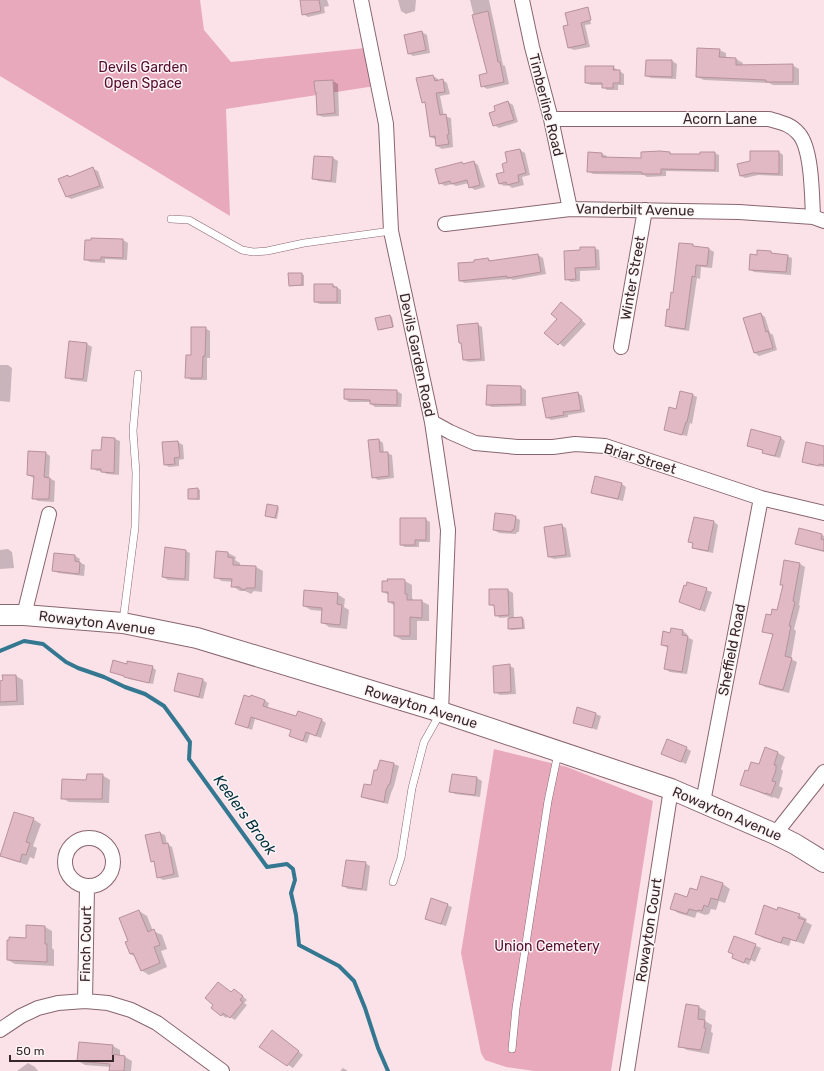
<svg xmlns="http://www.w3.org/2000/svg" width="824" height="1071" font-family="Rubik,sans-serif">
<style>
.green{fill:#e9a9bd}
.shadow{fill:#0003}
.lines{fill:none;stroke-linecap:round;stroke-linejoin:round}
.stream{stroke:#347790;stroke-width:4}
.building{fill:#e1b9c5;stroke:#b7919c}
.lane-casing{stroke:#896570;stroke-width:8}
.street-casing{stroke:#896570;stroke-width:16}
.secondary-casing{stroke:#896570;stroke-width:22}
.lane{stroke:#fff;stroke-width:7}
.street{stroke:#fff;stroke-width:14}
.secondary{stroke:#fff;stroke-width:20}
.labels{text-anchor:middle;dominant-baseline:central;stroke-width:3;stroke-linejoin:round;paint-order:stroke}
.park-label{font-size:14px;fill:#550c2d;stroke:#fdf4f6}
.street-label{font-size:14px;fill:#37272c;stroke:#fdf4f6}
.water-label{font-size:15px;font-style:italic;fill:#00303e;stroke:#fdf4f6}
</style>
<rect width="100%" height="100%" fill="#fbe2e9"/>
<path class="green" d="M0 0H200L204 30 231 62 365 48 375 86 226 109 230 216 0 76Z
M494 749 567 767 653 801 611 1071H534L506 1067 485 1060 481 1053 461 953Z"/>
<path class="shadow" d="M301 0H327L329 6 324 7 325 13 308 17 303 14Z
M398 0H416L415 11 406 14 401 11Z
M470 0H489L503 65 505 66 509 84 487 89 482 86 488 74Z
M588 12 591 24 585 25 590 47 574 50 569 48V25Z
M422 32 427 35 430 53 413 56 408 53Z
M719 50 726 53V59H736L743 63 742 66 792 65 799 69V85H773L769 83 704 80 697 77Z
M672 61 677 64 676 79 651 78 646 76Z
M613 67 624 74V85H618V90H607L603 87V85H591L586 83Z
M433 76 438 79V81L443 80 447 83 450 94 440 96 444 116 451 118 453 147 442 149 437 146 436 140 431 137 426 104 423 102Z
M333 81 338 84 339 116 323 117 318 115 317 93 316 92 315 82Z
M508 102 513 105 518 122 499 128 494 125 496 112Z
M520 150 525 153 530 175 522 177 524 185 512 188 508 185 504 186 499 183 509 163Z
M779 152 783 155V176L758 175 745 178 741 176 751 161Z
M589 153 602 154 607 156V158L642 159 670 153 673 155H701L714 153 719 155V172L666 171V176L647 177 644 175 593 174 588 171Z
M333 158 338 161 336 183 318 181 313 178Z
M474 162 478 165 485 187 475 190 470 187 469 183 456 186 452 184 445 186 440 183 462 163 465 165Z
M93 169 98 171 104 188 71 199 66 196 68 176 71 177Z
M123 240 128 243 127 260 105 259V263L90 262 85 259 92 241Z
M692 245 697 248 709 249 714 252 712 268 701 267 700 279 697 278 689 331 670 328 666 325 674 294Z
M594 248 599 250 600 270 580 271V281L571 282 566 279 581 251Z
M771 252 775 255 787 256 792 258 791 275 754 272 750 269 758 256Z
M538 255 543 258 546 274 513 280 511 279 465 283 460 281 475 263 488 259 492 261Z
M302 274 304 275V286H292L289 285Z
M333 285 341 290V304H320L315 302Z
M562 303 586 324 564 347 546 333 559 319Z
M761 314 765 317 770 333 773 335 777 350 759 356 755 353Z
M390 316 392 317 394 327 381 330 379 329 377 319Z
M477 324 482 327 485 361 469 362 464 360 462 344 460 343Z
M205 328 210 331V358H207V380H191L186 377 192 356Z
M70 342 87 344 92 347 87 382 71 380 67 377Z
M0 365H8L12 368 10 402 0 401Z
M488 386 521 387 526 390V406L492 407 487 405Z
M397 391 402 394 401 407H375L371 404V402H349L345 399Z
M681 392 693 395 697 397 692 424 690 423 687 436 669 432 665 430 677 410Z
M578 393 582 396 585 412 568 415V417L551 420 546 417Z
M752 430 781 438 785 441 780 458 768 455 763 452 764 451 748 446Z
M103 438 115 439 120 441 119 475 107 474 102 471H97L92 468 102 451Z
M379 440 383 443 384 453H387L392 455 394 478 378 480 373 477Z
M178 442 183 445 184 459 179 460V466L169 467 164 464Z
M824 447V467L808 464 803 462Z
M46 453 50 456 49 478 55 481 54 502 38 501 33 498 34 478 28 475Z
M622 484 626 487 623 501 597 495 592 492Z
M198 489 200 490V500L189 499Z
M277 506 279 508 277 519 266 516Z
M512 516 520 520 519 532H517L516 534 499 533 494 530Z
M425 519 430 522V542H419V547H405L401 545Z
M714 522 718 525 713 553 698 550 693 547 694 544 690 542Z
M561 525 566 528 571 557 554 559 549 557Z
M822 535 824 536V552L801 546 796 543Z
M8 549 12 552 14 568 0 569V550Z
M186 551 190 553 189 581 168 580 163 577Z
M217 552 228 553 236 557 235 560 240 563V567H256L263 571 262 592 254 591 251 594 245 591H240L232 586 233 582 222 581 215 577Z
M55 554 75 556 80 559 79 562 85 565 84 576 58 573 53 570Z
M800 564 805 567 799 605 800 606 794 629 796 631 791 659 797 662 789 693 765 687 760 684 773 635 763 631 771 616 778 611 783 586 781 584Z
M403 580 412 585V598L414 601H421L429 605V621H417V640H402L395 636V606L389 602V595L383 592Z
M687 583 712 592 705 612 685 604Z
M490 590H508L513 593 514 618H522L524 619 525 629 511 630 509 628V617L500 618 496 615 495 607 490 604Z
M337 594 345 599 344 607 349 610 347 629 329 627 322 622 323 611 311 610 304 606Z
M683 631 687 634V637L693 640 687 674 670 672 665 669 668 648 662 645 671 634Z
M127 665 152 667 156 670 153 684 129 679 125 676 111 671Z
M509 666 514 668 516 694 500 695 495 692Z
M16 676 23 680 24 705 0 706V682Z
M203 680 207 683 203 699 180 693 175 691Z
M264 700 269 703 267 709 296 717 322 720 326 723 321 738 310 734 307 743 290 736 292 730 255 719 252 730 237 724Z
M578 708 601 716 597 730 574 722Z
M686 748 691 751 686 764 663 754Z
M778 753 785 757 781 769 783 771 779 786 783 788 779 799 773 797V798L749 788 741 784 749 773Z
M380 761 394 764 399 766 394 786 391 793 388 804 367 799 362 797 372 786 378 772Z
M102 775 110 780 109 803 69 802 62 798 87 781Z
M453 775 477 778 482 781 480 797 455 794 450 791Z
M33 819 41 824 33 846 37 848 34 859 30 857 27 865 8 859 1 855Z
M160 833 165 835 167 844 172 847 179 877 163 880 158 877 155 863 152 861Z
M365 863 370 866 367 891 348 889 343 886Z
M702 878 723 884 730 889 725 903 719 901 716 910 711 909 709 914 705 915 697 912 695 918 678 913 671 908 698 891Z
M447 905 452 907 446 926 431 921 426 919Z
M139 911 147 916 153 931 162 935 167 949 161 951 167 967 149 975 141 970 136 957 130 954V941Z
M778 911 799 915 807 919 806 922 812 925 804 944 791 940 789 946 763 938 756 933Z
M45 927 52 931V948L54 950V966L15 964 8 960 27 939Z
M735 937 761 948 755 962 751 960 749 965 738 960Z
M232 993H239L247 1000 244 1003 247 1005 235 1020 228 1016 226 1018 212 1008Z
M687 1005 699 1007 706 1011 705 1021 712 1025 711 1032 713 1033 709 1054 687 1050 680 1046Z
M277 1034 303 1055 293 1068 261 1047Z
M80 1043 113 1046 120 1050V1056L125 1057 132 1061 131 1071H110L111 1067 85 1065 78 1061Z
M28 1063 35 1067 38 1071H17Z
M343 1068 348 1071H340Z"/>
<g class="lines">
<path class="stream" d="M0 651 24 641 43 644 66 662 78 668 104 677 125 687 145 694 164 706 181 729 190 742 189 759 267 867 287 864 293 869 295 880 291 893 296 915 299 945 339 966 354 981 365 1008 378 1048 388 1071"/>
</g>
<path class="building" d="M300 0H319L321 11 302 15Z
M588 7 591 20 581 23 586 44 568 48 563 26 568 25 565 13Z
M488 11 498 62H500L504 82 481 87 479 75 487 73 472 15Z
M422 31 426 50 408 54 404 35Z
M697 48 720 49 719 57 736 58V65L793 64V82H766V80L696 77Z
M646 60H672V77L645 76Z
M585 66H614L613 70H620V83H613V88H602V83H585Z
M433 75 435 81 443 79 445 92 436 93 440 115 446 114 449 134 447 135 449 144 436 146 435 136 430 137 425 102 422 103 416 78Z
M333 80 335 113 317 115 316 92H315L314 81Z
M508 101 514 120 493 126 489 113 495 111 494 106Z
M520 149 526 173 518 175 519 182 507 185 506 182 499 184 496 174 504 172 502 164 507 162 505 152Z
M660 151 670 152V154H700V152H715V170L661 169V174H642V172H587L588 152 602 153V157L641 158V152Z
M750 151H779V174L753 173 740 176 737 164 750 161Z
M314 156 333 157 331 181 312 179Z
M474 161 480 185 469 188 467 180 451 184 450 181 439 184 435 169 462 162 463 164Z
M93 167 100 186 66 197 58 179 68 175 69 177Z
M91 238 123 239V258L101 257V260H84L85 240H91Z
M679 243 693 244V246L709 248 707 266 696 265 695 277 692 276 685 329 665 326 667 309 669 310 671 292 673 293Z
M580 247H595L596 267 575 268 576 279 565 280 564 251 580 250Z
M757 250 771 251V253L788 255 786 272 749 270 750 254 757 255Z
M538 254 541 272 507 278V276L459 281 458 263 474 262V260L488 258 489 261Z
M288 273H302V285L289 286Z
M314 284H333V287H337V302H314Z
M561 302 582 320 558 345 544 333 557 319 551 314Z
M761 313 766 332 768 331 773 348 754 353 743 318Z
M390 315 393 327 378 330 375 318Z
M478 323 481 359 463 360 461 343H459L457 325Z
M191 327H206L205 356H203L202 378H185L186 355H191Z
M69 341 87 343 83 379 65 378Z
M487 385 521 386V404L486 405Z
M344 389 397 390V405L370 404V400L344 399Z
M680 391 693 394 687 422H686L682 435 664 430 669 407 676 409Z
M578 392 581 410 563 412 564 415 546 418 542 398Z
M751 429 781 437 775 456 762 453 763 450 747 446Z
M102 437 115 438 114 473 101 472V469H91L92 450H101Z
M379 439 380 452H388L389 476 372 478 368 440Z
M178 441 180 457 174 458 175 464 164 465 162 442Z
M806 442 824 446V465L819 464V466L802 462Z
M28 451 46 452 44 477 50 478 49 499H32L34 476 27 475Z
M595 476 622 483 618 499 591 493Z
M198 488V499H188V489Z
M267 504 278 506 275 518 265 516Z
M495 513 513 515V516H516L514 530H512V532L493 530Z
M694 517 714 521 708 551 692 548 693 543 688 542Z
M400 518H426V540H415V545H400Z
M562 524 566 555 548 557 544 527Z
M799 528 822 534 821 539 824 540V551L795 544Z
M165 547 186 550 185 579 162 577Z
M216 551 228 552V557L233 558V565L256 566 255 588H247L243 590 239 587H231L232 579 214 578Z
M54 553 75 555V561L80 562 79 574 52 571Z
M784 560 800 563 793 601 795 602 789 626H791L785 656 792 658 783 690 759 684 773 634 762 632 766 614 771 615 772 609 777 610 783 585H780Z
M387 579H404L405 580V594H407V600H422V618L410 617V636H394V602H388V592H382V581H388Z
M687 582 707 588 700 610 679 602 684 585 686 586Z
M489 589H508L509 615 495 616 494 605H489Z
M304 590 338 593 337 604 342 605 340 625 321 623 322 608 303 606Z
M522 617 523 628 508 629V618Z
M671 628 683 630 682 635 688 636 682 672 664 669 668 646 661 645 663 631 670 633Z
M113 660 127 664V661L153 666 149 683 124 677V676L110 672Z
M510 664 511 692 494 693 493 666Z
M178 673 203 679 199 697 174 691Z
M2 675H16L17 701 0 702V681L3 680Z
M244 695 250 697 251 695 265 700 263 706 296 716 298 711 322 719 316 736 306 732 303 741 289 736 291 730 251 717 248 728 235 724Z
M577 707 596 713 592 728 573 723Z
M667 739 687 747 681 762 661 754Z
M765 747 778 752 774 765H776V770L772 781 776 782 771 795 766 793V794L740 785 745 770 748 771 751 762 759 764Z
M380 760 394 763 390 784H389L386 790 384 802 361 797 364 784 371 785 374 770H377Z
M87 774H103L102 799H61L62 779 86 780Z
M452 774 477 777 475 795 449 792Z
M14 812 34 818 26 842 30 843 26 855 22 854 20 862 0 856Z
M160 832 163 844 168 843 174 874 157 878 154 861 151 862 145 835Z
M346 860 366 862 362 889 342 886Z
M701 876 723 883 718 900 711 898 708 907 704 905 702 911 699 910 697 911 689 909 687 914 670 909 675 893 687 897 690 888 697 890Z
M431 898 448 904 441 924 425 919Z
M764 905 777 910 778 907 800 914 798 918 805 920 796 941 783 937 781 943 755 934Z
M139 910 148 932 154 929 160 945 154 947 160 963 141 971 133 953 130 954 125 942 128 941 119 918Z
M26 925 45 926V944H47V962L7 960V940H9V937L26 938Z
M734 936 756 944 750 960 746 958 744 963 732 958 733 954 728 952Z
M218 982 231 992 234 989 243 996 240 1000 243 1002 230 1018 223 1013 221 1016 211 1008 213 1005 205 998Z
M686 1004 699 1006 698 1019 705 1020 704 1028H706L701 1050 678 1047Z
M272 1030 299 1051 287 1066 259 1047Z
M79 1042 113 1045 112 1054 125 1056 124 1071H109L110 1064 77 1061Z"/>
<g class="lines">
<g class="lane-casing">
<path id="lane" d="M171 219 189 220 242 250 253 252 267 251 304 243 391 231
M123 621 135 527 136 473 133 431 138 374
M393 882 401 858 412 788 424 742 441 712
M512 1049 516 1008 548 801 558 753"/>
</g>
<g class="street-casing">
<path id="street" d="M361 0 386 124 391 231 432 422 448 530 441 712
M522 0 532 47 551 119 570 209
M551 119H769C780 122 791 124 799 134 812 149 812 196 813 217
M445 224 570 209 739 212 813 217 824 221
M621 347 645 210
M432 422 450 432 475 443 517 447H553L575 444 605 446 761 498 824 513
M24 615 49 514
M703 802 761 498
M775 834 824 772
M65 862a24 24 0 1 1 48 0a24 24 0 1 1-48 0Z
M85 1001 87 887
M0 1030 21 1016 38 1008 58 1003 85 1001 108 1003 131 1010 157 1023 222 1071
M627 1071 671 789"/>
</g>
<g class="secondary-casing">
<path id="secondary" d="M0 615H24L123 623 197 638 441 712 671 789 775 834 795 844 824 862"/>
</g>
<use href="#lane" class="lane"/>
<use href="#street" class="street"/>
<use href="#secondary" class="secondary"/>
</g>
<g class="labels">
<g class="park-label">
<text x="143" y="67">Devils Garden<tspan x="143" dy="16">Open Space</tspan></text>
<text x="547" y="946">Union Cemetery</text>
</g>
<g class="street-label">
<text transform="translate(546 105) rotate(76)">Timberline Road</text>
<text x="720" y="119">Acorn Lane</text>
<text transform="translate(635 210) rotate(1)">Vanderbilt Avenue</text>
<text transform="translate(633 278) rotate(-80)">Winter Street</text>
<text transform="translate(417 355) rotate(78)">Devils Garden Road</text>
<text transform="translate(640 459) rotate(17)">Briar Street</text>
<text transform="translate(97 623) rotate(7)">Rowayton Avenue</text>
<text transform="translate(732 650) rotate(-79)">Sheffield Road</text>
<text transform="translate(421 707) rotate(17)">Rowayton Avenue</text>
<text transform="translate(727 814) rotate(23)">Rowayton Avenue</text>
<text transform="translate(649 930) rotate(-81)">Rowayton Court</text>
<text transform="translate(86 944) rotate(-89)">Finch Court</text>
</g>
<g class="water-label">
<text transform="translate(245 815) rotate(54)">Keelers Brook</text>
</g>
</g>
<path d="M10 1055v6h103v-6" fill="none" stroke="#37272c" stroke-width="2"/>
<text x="16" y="1055" font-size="12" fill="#37272c" stroke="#fdf4f6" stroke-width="3" paint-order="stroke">50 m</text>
</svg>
